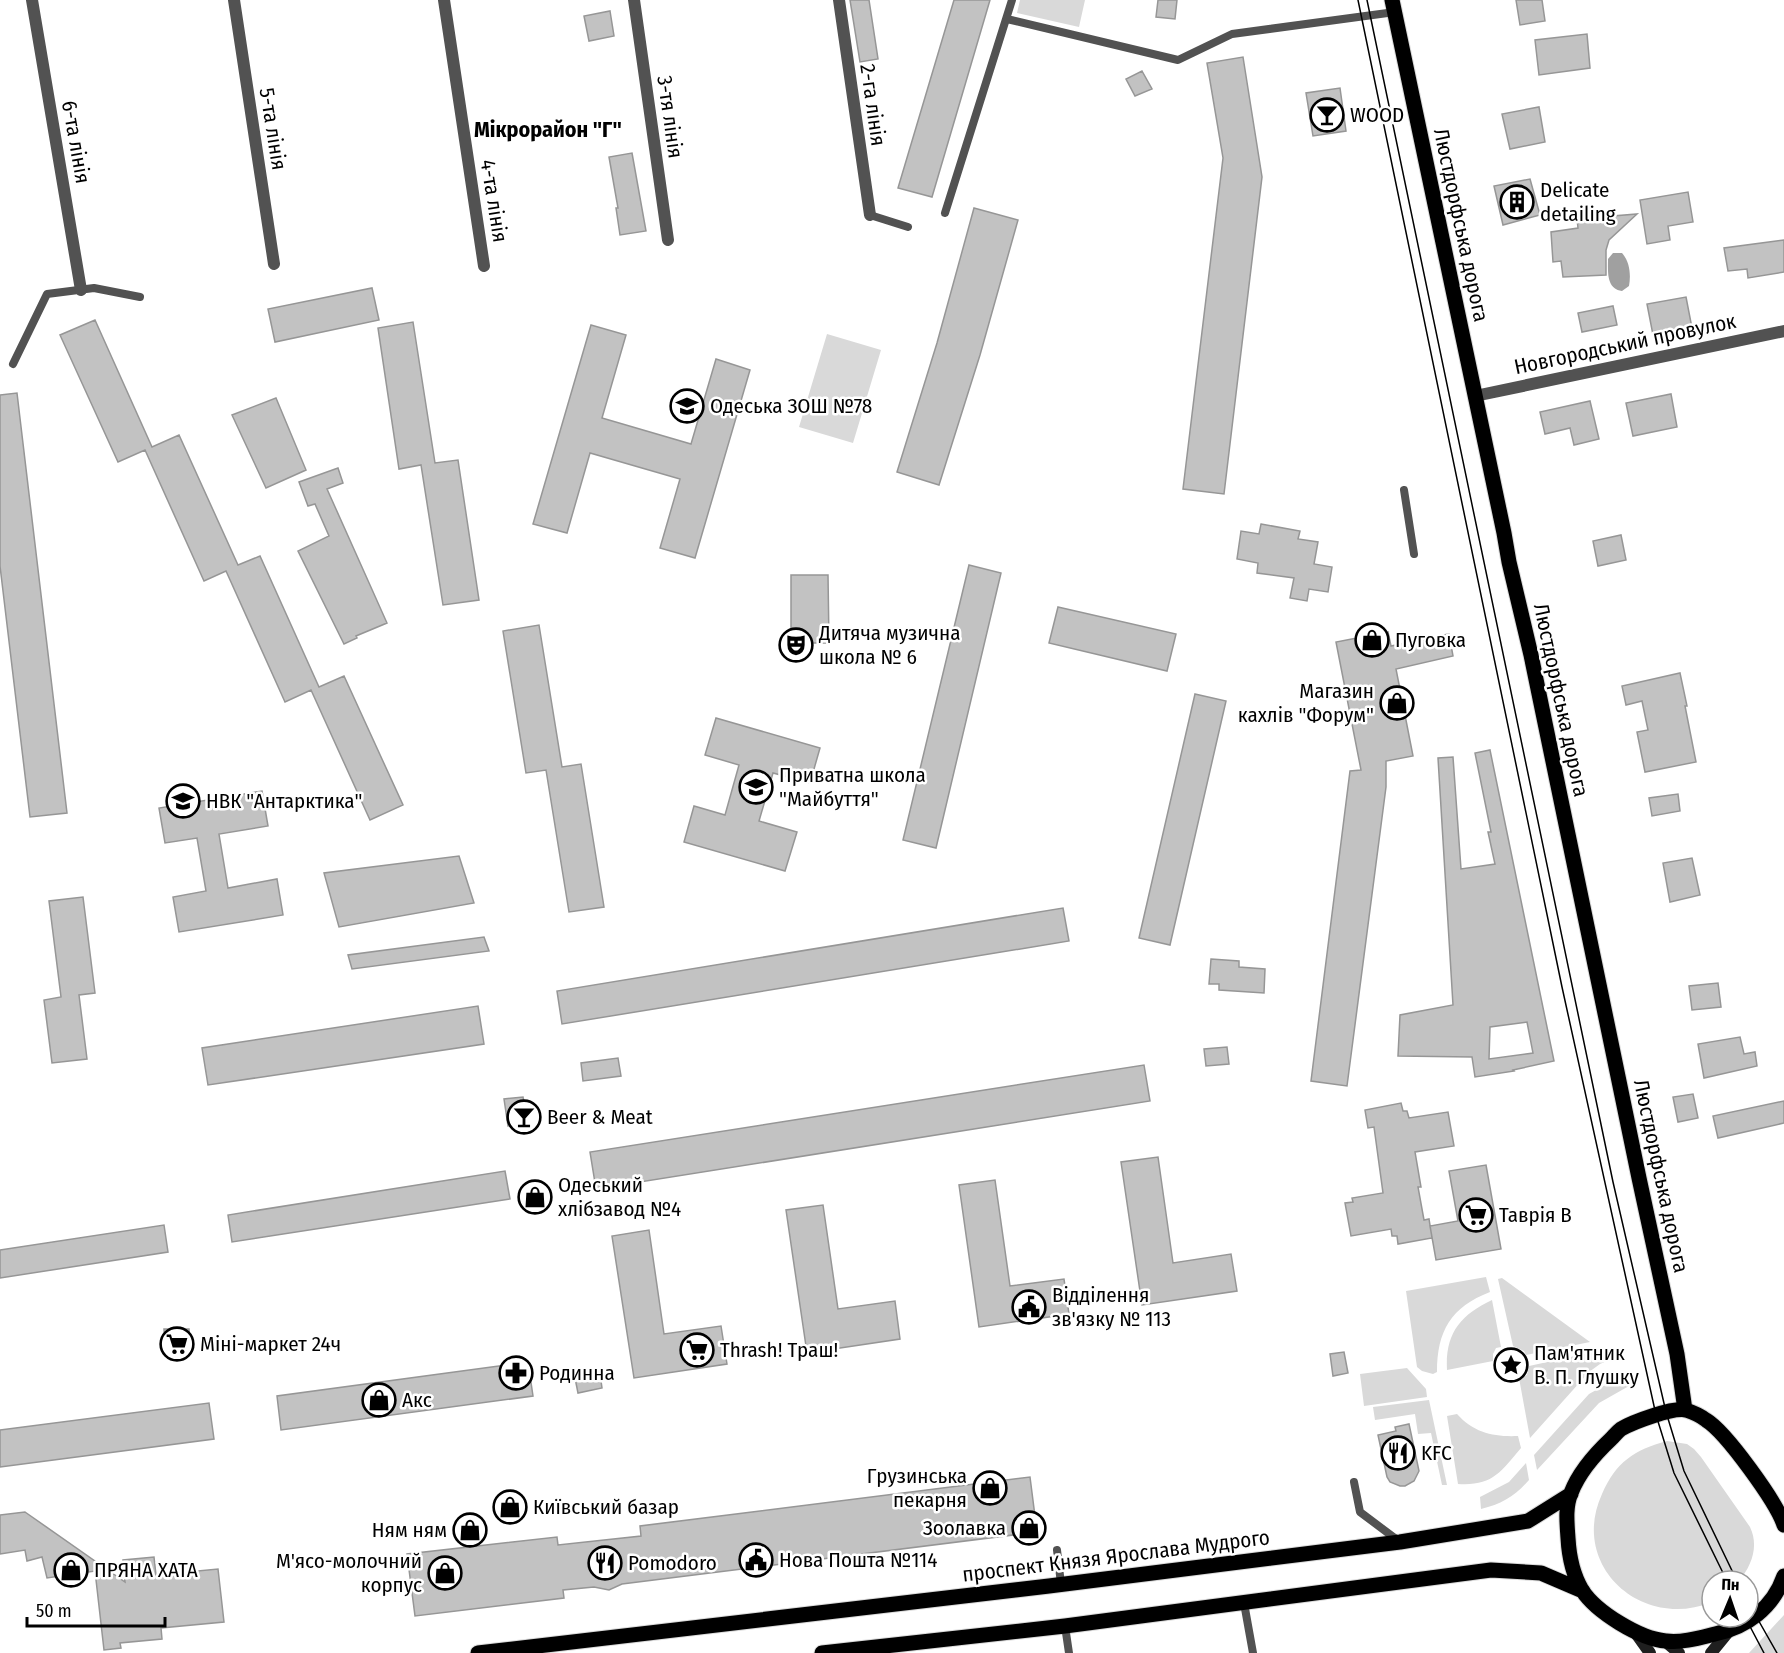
<svg xmlns="http://www.w3.org/2000/svg" width="1784" height="1653" font-family="'Fira Sans Condensed',sans-serif">
<style>
.green{fill:#d9d9d9}
.water{fill:#a0a0a0}
.building{fill:#c2c2c2;stroke:#969696;stroke-width:1.5;fill-rule:evenodd}
.lines{fill:none;stroke-linecap:round;stroke-linejoin:round}
.primary-casing{stroke:#dbdbdb;stroke-width:17}
.lane{stroke:#525252;stroke-width:8}
.street{stroke:#525252;stroke-width:12}
.secondary{stroke:#1f1f1f;stroke-width:12}
.primary{stroke:#000;stroke-width:15}
.tram{stroke:#000;stroke-width:1.5}
.labels{text-anchor:middle;dominant-baseline:central;stroke-width:5;stroke-linejoin:round;paint-order:stroke}
.street-label{font-size:21px;fill:#000;stroke:#fff}
.poi-label{font-size:21px;fill:#000;stroke:#fff;text-anchor:start}
.neighbourhood-label{font-size:22px;font-weight:bold;fill:#000;stroke:#fff}
</style>
<rect width="100%" height="100%" fill="#fff"/>
<path class="green" d="M1020 0H1085L1079 27 1017 13Z
M827 334 881 350 853 443 799 427Z
M1486 1277 1490 1292C1451 1307 1437 1331 1437 1372L1433 1374 1422 1371 1417 1367 1406 1291Z
M1502 1278 1590 1342 1526 1355 1524 1351 1513 1346 1498 1279Z
M1492 1300 1501 1347 1496 1348 1493 1354V1361L1447 1370C1445 1334 1460 1315 1492 1300Z
M1598 1351 1609 1360 1600 1364 1589 1372 1530 1438 1519 1378 1527 1375 1529 1366Z
M1407 1368 1426 1389 1427 1397 1364 1406 1360 1374Z
M1625 1374 1629 1386 1599 1403 1537 1470 1534 1455 1589 1394Z
M1429 1400 1447 1485H1442L1431 1433 1418 1434 1415 1414 1375 1420 1373 1407Z
M1457 1414C1474 1433 1494 1437 1518 1436L1521 1448C1500 1473 1492 1486 1458 1484L1447 1416Z
M1667 1441 1687 1444 1694 1449 1701 1457 1750 1527C1759 1546 1752 1565 1739 1581H1712V1602C1642 1631 1569 1566 1602 1494 1616 1462 1634 1450 1667 1441Z
M1526 1463 1529 1480C1515 1496 1502 1504 1481 1509L1480 1497 1509 1482Z
M1784 1615V1653H1749Z"/>
<path class="water" d="M1613 253H1622C1630 262 1631 275 1629 286L1622 291C1606 289 1608 271 1608 259Z"/>
<path class="building" d="M850 0H869L878 59 860 62Z
M954 0H990L932 197 898 188Z
M1158 0H1177L1175 19 1156 17Z
M1516 0H1542L1545 21 1520 25Z
M610 11 614 36 589 41 584 16Z
M1587 34 1590 68 1539 75 1535 40Z
M1243 57 1262 177 1224 494 1183 489 1223 158 1207 63Z
M1142 71 1152 89 1135 96 1126 79Z
M1340 88 1346 131 1313 136 1306 93Z
M1539 107 1545 142 1510 149 1502 114Z
M632 153 646 231 620 235 616 208H618L609 157Z
M1530 179 1540 215 1503 225 1494 186Z
M1688 192 1693 222 1668 226 1670 240 1647 244 1640 200Z
M974 208 1018 220 980 355 939 485 897 472 937 343Z
M1637 214 1609 240 1606 250V275L1563 277 1561 261 1553 262 1551 232 1578 228 1577 219Z
M1784 240V272L1748 278 1747 269 1728 271 1724 248Z
M372 288 379 320 275 342 268 309Z
M1686 297 1692 328 1653 335 1647 304Z
M1613 306 1617 325 1582 332 1578 313Z
M95 320 152 447 179 435 238 565 260 556 319 687 344 676 403 805 370 820 311 690 285 702 226 571 204 581 145 450 118 462 60 335Z
M413 322 435 463 458 460 479 600 443 605 421 465 399 469 378 328Z
M591 325 626 335 602 418 691 444 716 359 750 370 695 558 660 548 680 479 590 453 567 533 533 524Z
M17 393 67 813 30 817 0 566V395Z
M1671 394 1677 427 1633 436 1626 403Z
M276 398 306 470 266 488 232 415Z
M1590 401 1599 439 1574 445 1570 428 1545 434 1540 412Z
M338 468 343 483 327 489 387 623 356 636 357 638 344 644 298 551 329 536 315 504 308 506 299 482Z
M1261 524 1300 531 1298 539 1318 542 1314 564 1332 567 1328 592 1309 589 1307 601 1290 598 1294 578 1257 573 1258 563 1237 559 1241 531 1259 534Z
M1621 535 1626 560 1598 566 1593 541Z
M969 565 1001 573 936 848 903 840Z
M791 575H828L829 643H791Z
M1058 607 1176 634 1167 671 1049 643Z
M539 625 562 767 581 764 604 907 569 912 546 770 526 773 503 631Z
M1388 632 1391 646 1449 634 1453 656 1396 669 1413 756 1386 761V787L1347 1086 1311 1081 1350 771 1361 770 1336 642Z
M1680 673 1687 706H1685L1696 762 1645 772 1637 732 1648 730 1642 701 1626 705 1622 686Z
M1195 694 1226 701 1170 945 1139 938Z
M716 718 820 748 810 783 773 773 759 821 797 832 785 871 684 842 694 806 725 815 739 765 705 755Z
M1490 750 1554 1061 1513 1070 1514 1071 1475 1077 1472 1057 1398 1056 1400 1015 1453 1005 1438 758 1453 757 1461 869 1495 864 1488 832H1491L1475 753ZM1527 1022 1533 1053 1489 1059 1490 1027Z
M262 791 268 826 219 834 228 888 277 879 283 915 179 932 173 897 206 891 197 838 165 843 159 808Z
M1678 794 1680 811 1652 816 1649 798Z
M459 856 474 903 339 927 324 873Z
M1692 858 1700 895 1670 902 1663 863Z
M83 897 95 993 79 995 87 1059 52 1063 44 1000 61 997 49 901Z
M1063 908 1069 941 562 1024 557 991Z
M484 937 489 951 352 969 348 955Z
M1211 959 1239 961V967L1265 969 1264 993 1219 990V984H1209Z
M1718 983 1721 1007 1692 1010 1689 986Z
M478 1006 484 1044 208 1085 202 1048Z
M1740 1037 1744 1054 1755 1052 1757 1066 1704 1078 1698 1044Z
M1227 1047 1229 1064 1206 1066 1204 1049Z
M618 1058 621 1076 583 1081 581 1063Z
M1144 1065 1150 1101 596 1189 590 1152Z
M1693 1094 1698 1118 1678 1122 1673 1097Z
M523 1097 528 1123 508 1126 504 1099Z
M1784 1101V1123L1718 1138 1713 1116Z
M1401 1103 1403 1111H1407L1409 1118 1448 1112 1454 1146 1415 1152 1421 1187H1418L1424 1220 1429 1219 1432 1238 1398 1244 1397 1236H1392L1391 1229 1351 1236 1345 1203 1353 1202 1352 1198 1383 1193 1374 1127 1368 1128 1365 1110Z
M1158 1157 1173 1263 1231 1254 1237 1291 1142 1305 1121 1162Z
M1486 1165 1501 1249 1436 1260 1430 1226 1458 1221 1449 1171Z
M505 1171 510 1199 232 1242 228 1215Z
M995 1180 1010 1286 1064 1279 1069 1314 979 1327 959 1185Z
M823 1205 838 1309 895 1301 900 1339 807 1353 786 1210Z
M164 1225 168 1252 0 1278V1250Z
M649 1230 664 1334 721 1326 727 1364 634 1378 612 1236Z
M164 1329H189L190 1349 165 1350Z
M1344 1352 1348 1373 1333 1376 1330 1354Z
M528 1362 533 1396 281 1430 277 1396Z
M600 1374 602 1388 578 1393 575 1378Z
M209 1403 214 1439 0 1467V1430Z
M1409 1424 1419 1471 1414 1481 1405 1486H1400L1390 1482 1387 1477 1378 1435 1396 1431 1395 1427Z
M1030 1477 1037 1532 622 1584 609 1590 594 1587 563 1590 564 1598 415 1616 407 1554 557 1537 558 1545 641 1536 640 1526Z
M25 1512 125 1582 123 1560 154 1557 156 1575 218 1569 224 1622 161 1628 162 1639 120 1643 121 1648 104 1650 95 1571 47 1578 42 1557 27 1561 25 1550 0 1554V1515Z"/>
<g class="lines">
<g class="primary-casing">
<path id="primary" d="M1392 0 1504 533 1509 562 1531 655 1639 1178 1677 1354 1685 1410
M1784 1525C1777 1503 1726 1432 1706 1420 1701 1416 1692 1412 1686 1410 1673 1407 1633 1422 1621 1429 1617 1432 1614 1436 1611 1439 1595 1454 1579 1472 1571 1493 1565 1507 1567 1523 1568 1538 1569 1556 1573 1575 1582 1590 1596 1612 1640 1639 1666 1641 1682 1643 1699 1638 1715 1634 1747 1627 1773 1608 1784 1576
M478 1653 1049 1586 1400 1542 1528 1521 1571 1494
M822 1653 1065 1626 1491 1570 1541 1573 1583 1591"/>
</g>
<path class="lane" d="M1007 19 1178 60 1232 34 1395 12
M945 213 1012 0
M870 215 908 227
M13 364 47 294 94 288 140 297
M1404 490 1414 554
M1354 1482 1360 1512 1400 1542
M1057 1550 1061 1584
M1244 1603 1253 1653
M1065 1626 1069 1653"/>
<path class="street" d="M32 0 81 290
M234 0 274 264
M444 0 484 266
M634 0 668 240
M839 0 870 215
M1475 396 1784 331"/>
<path class="secondary" d="M1635 1632 1650 1653
M1666 1642 1679 1653
M1711 1653 1729 1631"/>
<use href="#primary" class="primary"/>
<path class="tram" d="M1358 0 1562 987 1656 1415 1674 1473 1727 1581
M1367 0 1613 1182 1666 1412 1684 1471 1737 1581
M1748 1602 1777 1653
M1745 1617 1764 1653"/>
</g>
<defs>
<g id="bar-ring" transform="scale(1.725)"><circle r="9.5" fill="#fff" stroke="#000" stroke-width="1.5"/><path d="M-6-5H6L.8 .8V4.5H3.5V6h-7V4.5H-.8V.8Z" fill="#000"/></g>
<g id="building-ring" transform="scale(1.725)"><circle r="9.5" fill="#fff" stroke="#000" stroke-width="1.5"/><path d="M-4-6H4V6H1V3H-1V6H-4ZM-2.5-4.3h1.7v1.8h-1.7ZM.8-4.3h1.7v1.8H.8ZM-2.5-1h1.7V.8h-1.7ZM.8-1h1.7V.8H.8Z" fill="#000"/></g>
<g id="school-ring" transform="scale(1.725)"><circle r="9.5" fill="#fff" stroke="#000" stroke-width="1.5"/><path d="M0-5L7-2L0 1L-7-2ZM-4 1L0 2.5L4 1V4Q0 6-4 4Z" fill="#000"/></g>
<g id="shop-ring" transform="scale(1.725)"><circle r="9.5" fill="#fff" stroke="#000" stroke-width="1.5"/><path d="M-5-2.5h2.3a2.7 3.5 0 0 1 5.4 0H5L5.5 6h-11ZM-1.5-2.5h3a1.5 2.3 0 0 0-3 0Z" fill="#000"/></g>
<g id="theatre-ring" transform="scale(1.725)"><circle r="9.5" fill="#fff" stroke="#000" stroke-width="1.5"/><path d="M-5-5.5Q0-4 5-5.5V0Q5 5 0 6Q-5 5-5 0ZM-3.3-2.5H-1v1.5H-3.3ZM1-2.5H3.3v1.5H1ZM-2.8 1Q0 5.5 2.8 1Z" fill="#000"/></g>
<g id="supermarket-ring" transform="scale(1.725)"><circle r="9.5" fill="#fff" stroke="#000" stroke-width="1.5"/><path d="M-6-5.5h2.5l.6 2H6L4.5 2H-2.5L-4.4-4H-6ZM-1.5 3.2a1.3 1.3 0 1 0 .1 0ZM3 3.2a1.3 1.3 0 1 0 .1 0Z" fill="#000"/></g>
<g id="civic-ring" transform="scale(1.725)"><circle r="9.5" fill="#fff" stroke="#000" stroke-width="1.5"/><path d="M-.6-6.5H3V-4.5H.6V-3L4-1V1h2V6H-6V1h2V-1L-.6-3ZM-1.2 2.5V6h2.4V2.5Z" fill="#000"/></g>
<g id="sight-ring" transform="scale(1.725)"><circle r="9.5" fill="#fff" stroke="#000" stroke-width="1.5"/><path d="M0-6L1.8-2.2L6-1.7L2.9 1.2L3.7 5.4L0 3.3L-3.7 5.4L-2.9 1.2L-6-1.7L-1.8-2.2Z" fill="#000"/></g>
<g id="pharmacy-ring" transform="scale(1.725)"><circle r="9.5" fill="#fff" stroke="#000" stroke-width="1.5"/><path d="M-2-6h4v4h4v4h-4v4h-4v-4h-4v-4h4Z" fill="#000"/></g>
<g id="restaurant-ring" transform="scale(1.725)"><circle r="9.5" fill="#fff" stroke="#000" stroke-width="1.5"/><path d="M-5-6h1v4h1v-4h1v4h1v-4h1v5L-1.5 .5V6h-2V.5L-5-1ZM5-6V6H3V1.5H1.5Q1.5-4 5-6Z" fill="#000"/></g>
</defs>
<g fill-rule="evenodd">
<use href="#bar-ring" x="1327" y="115"/>
<use href="#building-ring" x="1517" y="202"/>
<use href="#school-ring" x="687" y="406"/>
<use href="#shop-ring" x="1372" y="640"/>
<use href="#theatre-ring" x="796" y="645"/>
<use href="#shop-ring" x="1397" y="703"/>
<use href="#school-ring" x="756" y="787"/>
<use href="#school-ring" x="183" y="801"/>
<use href="#bar-ring" x="524" y="1117"/>
<use href="#shop-ring" x="535" y="1197"/>
<use href="#supermarket-ring" x="1476" y="1215"/>
<use href="#civic-ring" x="1029" y="1307"/>
<use href="#supermarket-ring" x="177" y="1344"/>
<use href="#supermarket-ring" x="697" y="1350"/>
<use href="#sight-ring" x="1511" y="1365"/>
<use href="#pharmacy-ring" x="516" y="1373"/>
<use href="#shop-ring" x="379" y="1400"/>
<use href="#restaurant-ring" x="1398" y="1453"/>
<use href="#shop-ring" x="990" y="1488"/>
<use href="#shop-ring" x="510" y="1507"/>
<use href="#shop-ring" x="1029" y="1528"/>
<use href="#shop-ring" x="470" y="1530"/>
<use href="#civic-ring" x="756" y="1560"/>
<use href="#restaurant-ring" x="605" y="1563"/>
<use href="#shop-ring" x="71" y="1570"/>
<use href="#shop-ring" x="445" y="1573"/>
</g>
<g class="labels">
<g class="street-label">
<text transform="translate(873 105) rotate(82)">2-га лінія</text>
<text transform="translate(670 117) rotate(82)">3-тя лінія</text>
<text transform="translate(273 129) rotate(81)">5-та лінія</text>
<text transform="translate(76 142) rotate(80)">6-та лінія</text>
<text transform="translate(494 201) rotate(81)">4-та лінія</text>
<text transform="translate(1461 225) rotate(78)">Люстдорфська дорога</text>
<text transform="translate(1625 344) rotate(-12)">Новгородський провулок</text>
<text transform="translate(1561 700) rotate(78)">Люстдорфська дорога</text>
<text transform="translate(1661 1176) rotate(78)">Люстдорфська дорога</text>
<text transform="translate(1116 1556) rotate(-7)">проспект Князя Ярослава Мудрого</text>
</g>
<g class="poi-label">
<text x="1350" y="115">WOOD</text>
<text x="1540" y="190">Delicate<tspan x="1540" dy="24">detailing</tspan></text>
<text x="710" y="406">Одеська ЗОШ №78</text>
<text x="819" y="633">Дитяча музична<tspan x="819" dy="24">школа № 6</tspan></text>
<text x="1395" y="640">Пуговка</text>
<text x="1374" y="691" text-anchor="end">Магазин<tspan x="1374" dy="24">кахлів "Форум"</tspan></text>
<text x="779" y="775">Приватна школа<tspan x="779" dy="24">"Майбуття"</tspan></text>
<text x="206" y="801">НВК "Антарктика"</text>
<text x="547" y="1117">Beer &amp; Meat</text>
<text x="558" y="1185">Одеський<tspan x="558" dy="24">хлібзавод №4</tspan></text>
<text x="1499" y="1215">Таврія В</text>
<text x="1052" y="1295">Відділення<tspan x="1052" dy="24">зв'язку № 113</tspan></text>
<text x="200" y="1344">Міні-маркет 24ч</text>
<text x="720" y="1350">Thrash! Траш!</text>
<text x="1534" y="1353">Пам'ятник<tspan x="1534" dy="24">В. П. Глушку</tspan></text>
<text x="539" y="1373">Родинна</text>
<text x="402" y="1400">Акс</text>
<text x="1421" y="1453">KFC</text>
<text x="967" y="1476" text-anchor="end">Грузинська<tspan x="967" dy="24">пекарня</tspan></text>
<text x="533" y="1507">Київський базар</text>
<text x="1006" y="1528" text-anchor="end">Зоолавка</text>
<text x="447" y="1530" text-anchor="end">Ням ням</text>
<text x="779" y="1560">Нова Пошта №114</text>
<text x="422" y="1561" text-anchor="end">М'ясо-молочний<tspan x="422" dy="24">корпус</tspan></text>
<text x="628" y="1563">Pomodoro</text>
<text x="94" y="1570">ПРЯНА ХАТА</text>
</g>
<g class="neighbourhood-label">
<text x="548" y="129">Мікрорайон "Г"</text>
</g>
</g>
<g transform="translate(1730 1599) rotate(2)"><circle r="28" fill="#ffffff" stroke="#999999" stroke-width="1.5"/>
<path d="M0-4.5L10 22L0 15L-10 22Z" fill="#000000"/>
<text y="-9" font-size="16" font-weight="bold" text-anchor="middle" fill="#000000">Пн</text>
</g>
<path d="M27 1617v9h138v-9" fill="none" stroke="#000000" stroke-width="3"/>
<text x="36" y="1617" font-size="18" fill="#000000" stroke="#ffffff" stroke-width="4.5" paint-order="stroke">50 m</text>
</svg>
